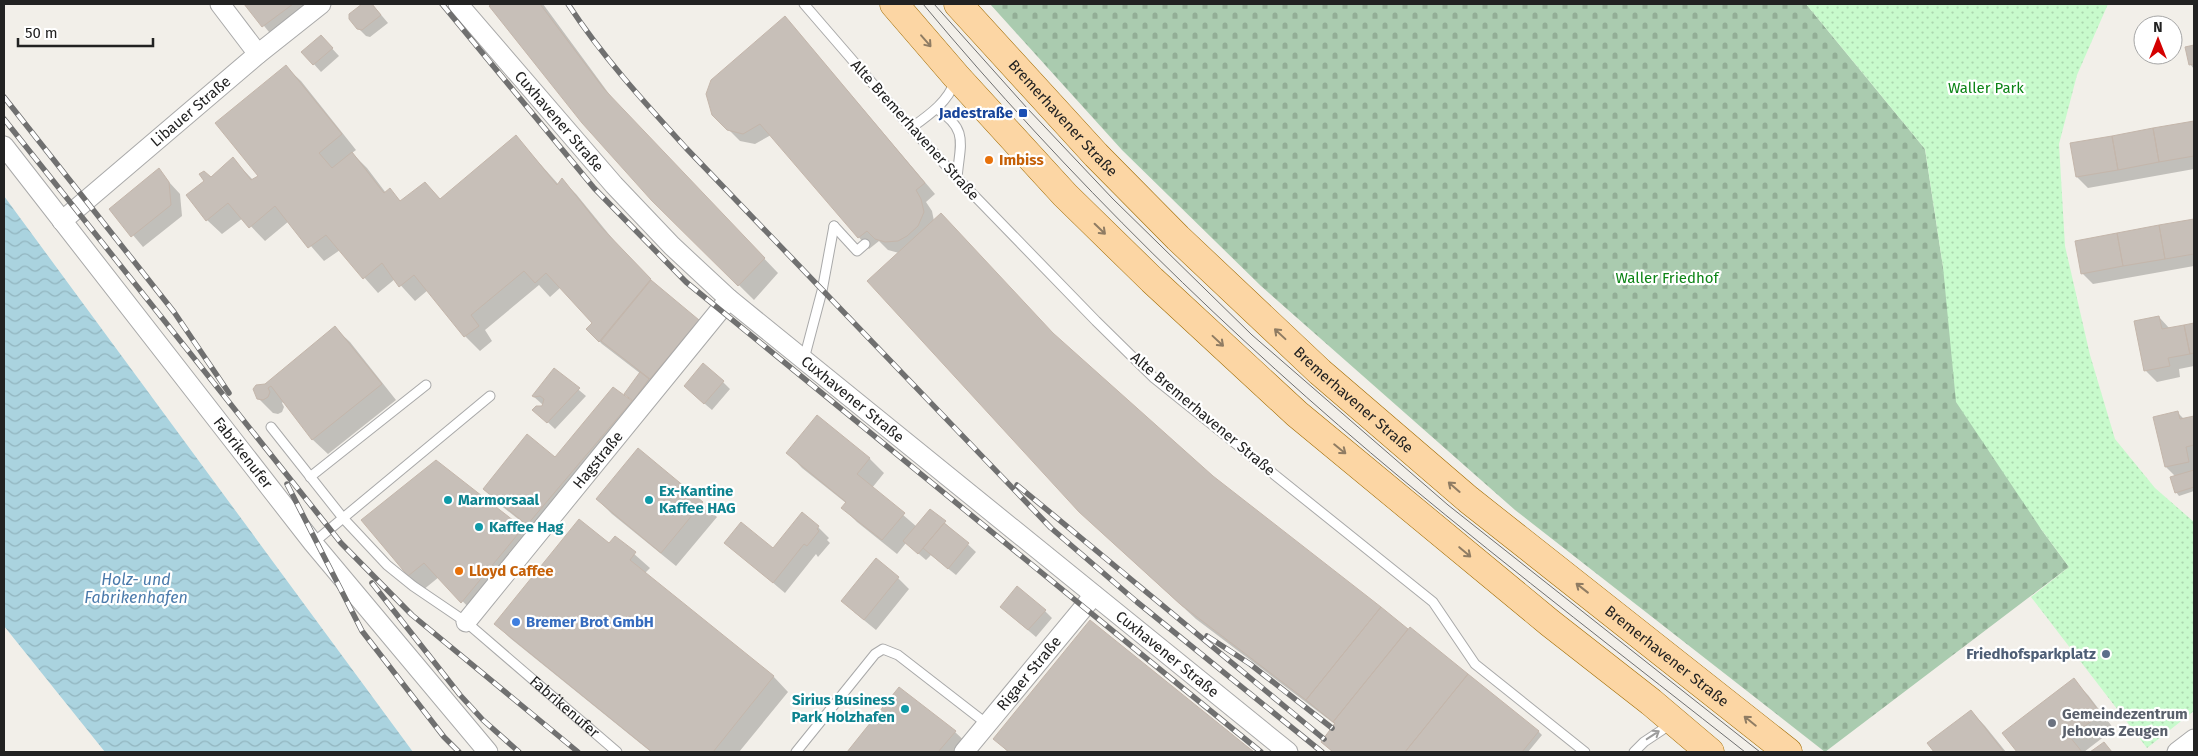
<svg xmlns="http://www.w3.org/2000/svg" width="2198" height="756" font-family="'Fira Sans',sans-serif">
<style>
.cemetery{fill:url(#cemetery-stones)}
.park{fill:url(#park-dots)}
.water{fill:url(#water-waves)}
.shadow{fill:#0003}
.building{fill:#c7bfb8;stroke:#c4b6ab}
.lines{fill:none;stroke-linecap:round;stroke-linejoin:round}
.service-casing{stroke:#a9a9a9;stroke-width:11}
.minor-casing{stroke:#a9a9a9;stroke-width:21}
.primary-casing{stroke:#a06b00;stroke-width:29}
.service{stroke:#fff;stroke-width:9}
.minor{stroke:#fff;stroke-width:19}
.primary{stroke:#fcd6a4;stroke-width:28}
.tram{stroke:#707070;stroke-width:1}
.rail-casing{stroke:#707070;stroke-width:5.5}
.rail{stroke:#fff;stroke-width:4;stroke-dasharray:11;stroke-linecap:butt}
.oneway{stroke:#8f7c63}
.oneway2{stroke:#9c9c9c}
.transit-dot{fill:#1a4fb4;stroke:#fff;stroke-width:2}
.food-dot{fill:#e8710a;stroke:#fff;stroke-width:2}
.culture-dot{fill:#0f9aa8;stroke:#fff;stroke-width:2}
.shop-dot{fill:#3f7fe0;stroke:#fff;stroke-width:2}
.service-dot{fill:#5c6f8a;stroke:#fff;stroke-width:2}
.worship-dot{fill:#6b7280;stroke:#fff;stroke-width:2}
.labels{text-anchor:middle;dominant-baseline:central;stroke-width:4.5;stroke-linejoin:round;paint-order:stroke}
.park-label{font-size:15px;fill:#0c8416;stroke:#fff}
.street-label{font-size:15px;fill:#222;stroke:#fff}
.transit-label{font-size:15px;font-weight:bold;fill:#164399;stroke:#fff;text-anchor:end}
.food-label{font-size:15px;font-weight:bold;fill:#c56008;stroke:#fff;text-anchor:start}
.culture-label{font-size:15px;font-weight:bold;fill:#0d838f;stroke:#fff;text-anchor:start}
.shop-label{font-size:15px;font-weight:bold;fill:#366cbe;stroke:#fff;text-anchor:start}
.service-label{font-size:15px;font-weight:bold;fill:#4e5e75;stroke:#fff;text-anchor:end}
.worship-label{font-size:15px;font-weight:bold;fill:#5b616d;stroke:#fff;text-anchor:start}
.water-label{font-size:16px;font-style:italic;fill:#4a7aab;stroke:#fff}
</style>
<defs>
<pattern id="cemetery-stones" width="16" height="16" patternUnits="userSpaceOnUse" patternTransform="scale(1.25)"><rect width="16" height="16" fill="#aacbaf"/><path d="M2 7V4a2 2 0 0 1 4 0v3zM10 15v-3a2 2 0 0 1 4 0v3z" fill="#92ae96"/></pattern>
<pattern id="park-dots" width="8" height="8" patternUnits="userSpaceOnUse" patternTransform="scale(1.25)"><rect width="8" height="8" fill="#c8facc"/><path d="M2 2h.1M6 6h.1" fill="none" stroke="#acd6af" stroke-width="1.8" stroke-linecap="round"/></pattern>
<pattern id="water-waves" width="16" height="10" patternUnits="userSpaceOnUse" patternTransform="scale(1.25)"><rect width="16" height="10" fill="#aad3df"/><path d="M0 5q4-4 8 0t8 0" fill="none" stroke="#92b5bf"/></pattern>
</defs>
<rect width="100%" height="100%" fill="#f2efe9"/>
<path class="cemetery" d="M990 4H1806L1925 149 1943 267 2041 529 2069 567 1825 752 1515 510 1261 286 1122 150Z"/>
<path class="park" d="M1806 4H2108L2077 75 2059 144 2065 246 2090 355 2115 439 2155 488 2194 522V711L2147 748 2031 597 2069 567 2041 529 1956 402 1943 267 1925 149Z"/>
<path class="water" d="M4 196 40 245 413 752H105L4 626Z"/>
<path class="shadow" d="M246 4H315L274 38Z
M364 4H372L388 23 370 37 366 36 358 28 350 14Z
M494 4H543L618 106 778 273 754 300 653 200 491 6Z
M785 17 935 194 926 202 932 211 934 221 1058 340 1212 477 1408 630 1410 629 1539 732 1542 735 1528 752H1333L1322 742 1336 725 1196 619 1095 526 899 253 888 250 879 241 869 249 771 135 755 144 740 141 713 114Z
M328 44 339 56 321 72 303 52Z
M2194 47V69L2190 64 2187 48Z
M286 67 301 81 356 150 352 153 367 168 386 193 390 190 401 202 425 183 441 200 516 137 559 185 562 180 576 194 616 243 654 283 713 335 665 392 652 383 636 403 630 398 641 374 602 344 587 329 593 323 561 287 550 297 539 285 485 330 492 341 480 351 465 336 428 290 415 301 395 279 378 293 340 250 324 261 289 221 265 241 243 218 222 234 207 220 211 179 233 159 253 180 259 176Z
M2194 122V169L2088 188 2077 177 2071 144Z
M158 170 180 194 182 216 143 247 111 209Z
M2194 220V266L2093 284 2082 273 2076 242Z
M2159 317 2170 329 2194 324V366L2179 369 2180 377 2157 382 2146 371Z
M335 328 350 342 396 400 328 454 313 440 284 401 282 403 284 407 282 412 278 414 273 413 258 398 265 385Z
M555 370 586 396 555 429 535 410 543 405 533 396Z
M723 382 730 389 712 410 692 393Z
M630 401 646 416 542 538 499 504 484 489 555 459Z
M2178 413 2184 419 2194 417V491L2179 496 2176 492V477L2166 467Z
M818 417 870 459 884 473 872 488 917 527 931 510 976 552 956 575 931 555 926 560 906 543 897 554 857 522 843 508 846 503 802 468 788 453Z
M436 462 522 529 537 544 477 616 439 577 423 590 408 575Z
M597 499 702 503 717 517 676 566 612 514Z
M818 527 829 538 827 540 830 543 818 557 816 554 785 593 726 543 773 550Z
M616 538 650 568 645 573 774 677 788 692 739 752H651L510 638 496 624 610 545Z
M898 578 909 589 876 630 854 612Z
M1045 611 1052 618 1036 637 1009 614Z
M1090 622 1252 752H1008L995 739Z
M2073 680 2088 695 2114 729 2084 752H2019L2004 733Z
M900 689 955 732 970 746 965 752H849Z
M1971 711 1985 726 2006 752H1936L1929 744Z"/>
<path class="building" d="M244 4H293L262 27Z
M362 4H372L381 15 362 30 357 29 349 19V14Z
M492 4H540L604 89 765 258 738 286 652 201 582 123 489 6Z
M785 16 925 183 916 190 921 199 924 212 918 226 907 236 898 241 885 242 875 239 867 231 858 238 760 124 743 134 727 130 712 115 706 94 711 80Z
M321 35 333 48 313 65 301 52Z
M2194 45V64L2189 65 2185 47Z
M286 65 342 134 319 153 332 168 352 152 384 193 390 188 400 201 425 182 440 199 516 135 557 185 562 178 601 227 651 279 599 342 586 329 592 323 546 273 535 283 524 271 471 315 479 326 464 337 414 275 399 287 382 263 363 279 326 235 308 248 275 206 249 228 228 203 206 221 186 195 204 181 199 174 204 171 211 177 233 157 251 180 258 176 215 123Z
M2194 121V156L2159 162 2153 128Z
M2153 128 2159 162 2118 170 2112 136Z
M2112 136 2118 170 2076 177 2070 143Z
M159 168 169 182 171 205 131 237 109 209Z
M941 213 1053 333 1213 476 1381 607 1306 700 1180 604 1079 512 867 281Z
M2194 219V254L2165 259 2159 225Z
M2159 225 2165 259 2123 266 2117 233Z
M2117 233 2123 266 2081 274 2075 241Z
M651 280 699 320 650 379 601 341Z
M2159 316 2162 329 2184 325 2190 354 2168 358 2170 366 2144 371 2134 321Z
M2194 323V353L2190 354 2184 325Z
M335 326 382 384 312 440 271 386 268 388 270 392 268 397 263 400 257 399 253 389 256 385 265 384Z
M703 363 724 381 704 404 684 386Z
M554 368 580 388 547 423 532 410 536 406H542L544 399 540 396 534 397 532 396Z
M640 372 649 379 633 401 624 394Z
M613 387 632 401 527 525 483 489 527 434 555 457Z
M2178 411 2180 419 2194 416V445L2186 447 2189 462 2165 467 2153 417Z
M817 415 870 458 857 474 905 513 882 540 841 508 846 502 786 453Z
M638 448 703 502 661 553 596 499Z
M436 460 523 528 461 603 424 563 408 576 361 520Z
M2194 470V487L2175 493 2170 477Z
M930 509 946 521 918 554 903 541Z
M802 512 819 526 817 529 819 531 807 546 804 544 773 583 724 543 741 522 773 548Z
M579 519 609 543 615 536 636 552 630 560 774 676 713 752H652L494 624Z
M944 523 969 543 948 569 923 548Z
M876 558 899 577 864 620 841 601Z
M1017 586 1046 610 1028 630 1000 607Z
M1381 607 1408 629 1333 722 1306 700Z
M1090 620 1254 752H1009L993 739Z
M1410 627 1468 674 1405 752H1333L1321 742 1335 723 1333 722Z
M1468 674 1539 731 1522 752H1405Z
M2074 678 2101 714 2070 737 2082 752H2017L2002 733Z
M899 687 956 731 938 752H847Z
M1971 710 2004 752H1934L1927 743Z
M2104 742 2112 752H2090Z"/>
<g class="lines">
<g class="service-casing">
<g id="service">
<path d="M804 4 911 128 964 185 1096 321 1154 378 1433 602 1475 664 1585 752"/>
<path d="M937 109C969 130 960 143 957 178"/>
<path d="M911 128C929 115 948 102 955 81"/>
<path d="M834 226 857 251 865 244"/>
<path d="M804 359 822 291 834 226"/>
<path id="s1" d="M271 427 343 518 387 565 413 586 466 622 617 752"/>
<path d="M310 477 426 385"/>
<path d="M313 543 490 396"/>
<path d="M796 752 875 654 883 649 898 655 987 724"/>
<path d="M1634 752 1644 742 1671 724"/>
</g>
</g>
<g class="minor-casing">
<g id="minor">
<path d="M220 4 258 54"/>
<path id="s2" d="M458 4 614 185 672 246 729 299 1288 752"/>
<path id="s3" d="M4 146 313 543 488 752"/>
<path id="s4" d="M62 221 258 54 321 4"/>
<path id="s5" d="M466 622 729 299"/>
<path id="s6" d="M964 752 1094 595"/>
<path d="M2177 752 2194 739"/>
</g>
</g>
<g class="primary-casing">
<g id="primary">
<path d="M894 4 956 76 1065 195 1152 280 1297 414 1550 623 1651 702 1710 752"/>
<path id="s7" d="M958 4 1096 155 1178 238 1320 372 1469 500 1788 752"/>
</g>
</g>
<use href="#service" class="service"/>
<use href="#minor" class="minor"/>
<use href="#primary" class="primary"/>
<path class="tram" d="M923 4C1067 177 1230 336 1403 480 1515 573 1631 662 1745 752
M934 4 1027 108 1113 199 1252 335 1448 505 1760 752"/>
<g class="rail-casing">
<path id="rail" d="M442 4 594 188 686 282 1261 752
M568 4C602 56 644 102 686 148L1051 528 1137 602 1322 752
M4 97 174 312 229 393
M4 119 341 543 412 615 578 752
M287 484 362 631 444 737 459 752
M1017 485 1324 739
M372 583 460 695 483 720 519 752
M1207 636 1250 664 1332 728"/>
</g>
<use href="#rail" class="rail"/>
</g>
<defs><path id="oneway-shaft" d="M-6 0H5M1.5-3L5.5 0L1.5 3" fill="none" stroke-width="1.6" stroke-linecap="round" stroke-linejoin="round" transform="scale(1.25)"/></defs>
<g class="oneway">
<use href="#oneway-shaft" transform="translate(926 41) rotate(49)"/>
<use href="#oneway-shaft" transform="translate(1100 229) rotate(44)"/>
<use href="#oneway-shaft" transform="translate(1280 334) rotate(-137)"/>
<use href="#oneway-shaft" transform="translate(1218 341) rotate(43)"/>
<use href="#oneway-shaft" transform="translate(1340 449) rotate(39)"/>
<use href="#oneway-shaft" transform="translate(1454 487) rotate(-139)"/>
<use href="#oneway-shaft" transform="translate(1465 552) rotate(40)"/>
<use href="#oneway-shaft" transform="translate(1582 588) rotate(-142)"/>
<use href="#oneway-shaft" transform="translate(1750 721) rotate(-141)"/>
</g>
<use class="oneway2" href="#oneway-shaft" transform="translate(1653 735) rotate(-33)"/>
<rect class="transit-dot" x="1018" y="108" width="10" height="10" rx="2.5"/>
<g class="food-dot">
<circle cx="989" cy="160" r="5"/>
<circle cx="459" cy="571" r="5"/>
</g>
<g class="culture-dot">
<circle cx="448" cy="500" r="5"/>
<circle cx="649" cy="500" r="5"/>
<circle cx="479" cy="527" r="5"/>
<circle cx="905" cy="709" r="5"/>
</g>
<circle class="shop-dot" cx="516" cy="622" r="5"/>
<circle class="service-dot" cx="2106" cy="654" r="5"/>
<circle class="worship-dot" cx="2052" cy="723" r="5"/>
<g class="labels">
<g class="park-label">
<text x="1986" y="88">Waller Park</text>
<text x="1667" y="278">Waller Friedhof</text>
</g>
<g class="street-label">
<text stroke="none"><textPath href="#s4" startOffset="169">Libauer Straße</textPath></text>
<text stroke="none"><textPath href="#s7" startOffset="155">Bremerhavener Straße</textPath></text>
<text stroke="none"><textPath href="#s2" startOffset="155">Cuxhavener Straße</textPath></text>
<text transform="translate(915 130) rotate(48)">Alte Bremerhavener Straße</text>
<text stroke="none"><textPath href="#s2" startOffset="560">Cuxhavener Straße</textPath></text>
<text stroke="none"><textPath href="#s7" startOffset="560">Bremerhavener Straße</textPath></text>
<text transform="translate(1203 414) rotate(40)">Alte Bremerhavener Straße</text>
<text stroke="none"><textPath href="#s3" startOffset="389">Fabrikenufer</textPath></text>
<text stroke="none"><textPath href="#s5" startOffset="209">Hagstraße</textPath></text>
<text stroke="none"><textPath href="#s2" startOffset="965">Cuxhavener Straße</textPath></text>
<text stroke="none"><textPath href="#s7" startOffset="965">Bremerhavener Straße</textPath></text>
<text stroke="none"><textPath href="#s6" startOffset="102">Rigaer Straße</textPath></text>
<text stroke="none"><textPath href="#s1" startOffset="408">Fabrikenufer</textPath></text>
</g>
<g class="transit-label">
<text x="1013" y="113">Jadestraße</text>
</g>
<g class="food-label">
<text x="999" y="160">Imbiss</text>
<text x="469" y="571">Lloyd Caffee</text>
</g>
<g class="culture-label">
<text x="659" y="491">Ex-Kantine<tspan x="659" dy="17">Kaffee HAG</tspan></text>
<text x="458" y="500">Marmorsaal</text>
<text x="489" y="527">Kaffee Hag</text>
<text x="895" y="700" text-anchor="end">Sirius Business<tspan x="895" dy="17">Park Holzhafen</tspan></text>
</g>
<g class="shop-label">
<text x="526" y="622">Bremer Brot GmbH</text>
</g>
<g class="service-label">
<text x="2096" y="654">Friedhofsparkplatz</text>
</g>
<g class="worship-label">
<text x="2062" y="714">Gemeindezentrum<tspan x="2062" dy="17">Jehovas Zeugen</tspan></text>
</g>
<g class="water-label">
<text x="136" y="579">Holz- und<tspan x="136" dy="18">Fabrikenhafen</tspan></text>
</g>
</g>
<rect width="2198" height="756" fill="none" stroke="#222222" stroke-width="10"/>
<g transform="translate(2158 40)"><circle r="24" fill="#ffffff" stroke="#a7a7a7"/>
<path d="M0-4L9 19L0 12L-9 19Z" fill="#d40000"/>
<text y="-8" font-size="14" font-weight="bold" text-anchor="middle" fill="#222222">N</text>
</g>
<path d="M18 38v8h135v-8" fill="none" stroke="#222222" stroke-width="2.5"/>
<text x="25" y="38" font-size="15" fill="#222222" stroke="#ffffff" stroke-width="4" paint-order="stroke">50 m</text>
</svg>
